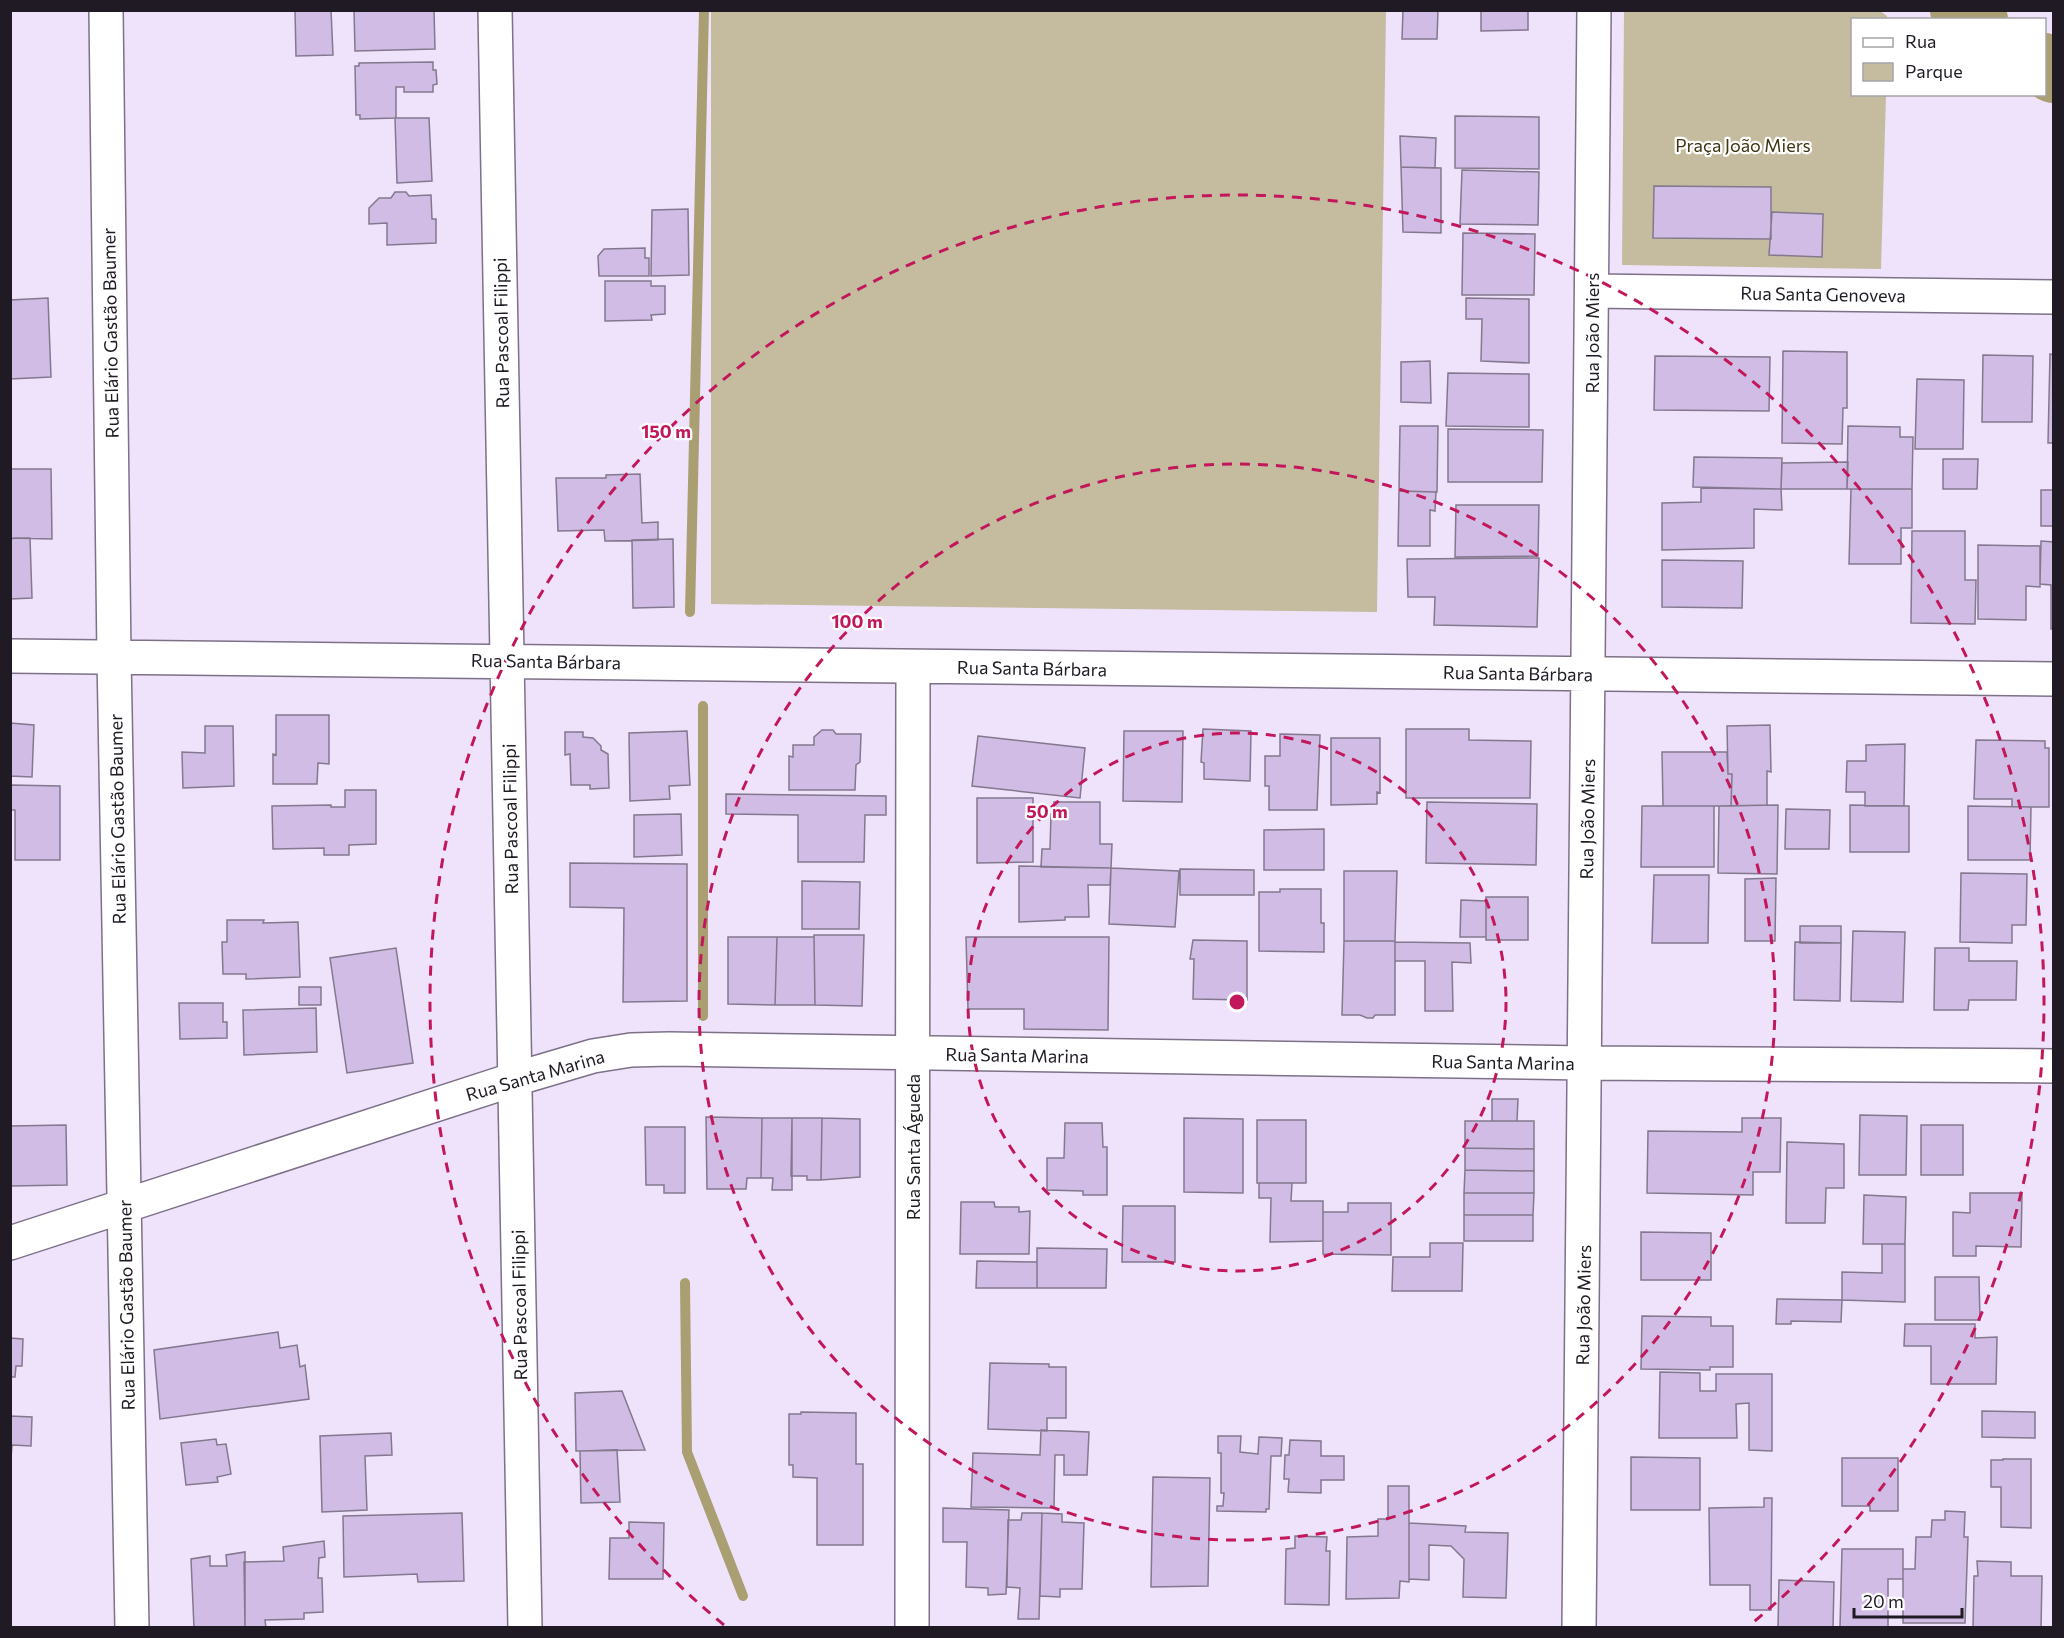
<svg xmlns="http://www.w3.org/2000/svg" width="2064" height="1638" font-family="Commissioner,sans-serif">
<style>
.green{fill:#c5bc9f}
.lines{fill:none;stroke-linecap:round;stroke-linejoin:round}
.stream{stroke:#aa9e73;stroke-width:10}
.river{stroke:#aa9e73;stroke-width:64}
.building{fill:#d0bce4;stroke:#83788e;stroke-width:1.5}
.minor-casing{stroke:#7d7188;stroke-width:36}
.minor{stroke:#fff;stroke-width:33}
.ring{fill:none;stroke:#c2185b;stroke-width:3;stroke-dasharray:10 8}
.labels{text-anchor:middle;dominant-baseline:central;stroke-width:4.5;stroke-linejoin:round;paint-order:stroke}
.park-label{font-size:18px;fill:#3f3511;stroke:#fff}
.street-label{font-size:18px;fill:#1f1a23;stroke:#fff}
.centre{fill:#c2185b;stroke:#fff;stroke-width:3}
.ring-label{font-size:18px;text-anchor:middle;font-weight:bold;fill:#c2185b;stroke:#fff;stroke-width:4.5;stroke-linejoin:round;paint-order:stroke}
</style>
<rect width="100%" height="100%" fill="#efe3fc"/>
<path class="green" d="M1879 10 1887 16V19L1852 20V94L1886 95 1881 269 1622 265 1624 11Z
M711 11H1386L1377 612 711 604Z"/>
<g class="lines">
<path class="stream" d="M690 612 704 10
M703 706V1016
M685 1283 687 1452 743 1596"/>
<path class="river" d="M1962 10 1976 20
M2044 65 2054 71"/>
</g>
<path class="building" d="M295 10H331L333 55 296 56Z
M354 10H434L435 49 355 51Z
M1403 10H1438L1437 39H1402Z
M1481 10H1528V30L1481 31Z
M433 62V70H436L437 84 433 85V92H404V87H396V118L360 119V115H356L355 66H359V63Z
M1455 116 1539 117V169L1455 168Z
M395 118H429L432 181 397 183Z
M1400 136 1436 138 1435 168 1401 167Z
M1401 167 1441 168V233L1403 232Z
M1462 170 1539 172 1538 225 1460 224Z
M1654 186 1771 187V239L1653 238Z
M395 192H406L409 196 431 195 432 219H436V243L387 245V223L369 224V208L379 198H391Z
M688 209 689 275 651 276 652 210Z
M1772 212 1823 214 1822 257 1769 255Z
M1463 233 1535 234 1534 295H1462Z
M645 248V258H649V276H599L598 256 604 249Z
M605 281H651V286H665V314L651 315 652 320 605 321Z
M48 298 51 377 10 379V300Z
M1466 298 1529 299V363L1481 361 1482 319H1466Z
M1783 351 1847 352V408H1843L1842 444 1782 443Z
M2050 354 2054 355V443H2048Z
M1983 355 2033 356 2032 422H1982Z
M1655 356 1770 357 1769 411 1654 410Z
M1430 361 1431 403 1401 402V362Z
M1448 373 1529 374V427L1446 426Z
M1917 379 1964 380 1963 449H1915Z
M1400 426H1438L1437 492 1399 491Z
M1848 426 1900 427V437H1913L1912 489H1847Z
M1448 429 1543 430 1542 482H1448Z
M1694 457 1782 458 1781 489 1693 487Z
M1943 459H1978L1977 489H1943Z
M1848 462 1847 489H1781L1782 463Z
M10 469H51L52 539 10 538Z
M640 474 642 523 658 522V540L605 541 604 530 558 531 556 478H606V475Z
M1701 488 1781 489 1782 510 1754 509V548L1662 550V503L1701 502Z
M1851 489H1912V528H1901V564H1849Z
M2041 490H2054V526H2041Z
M1399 491 1436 492 1435 511 1430 510V546H1398Z
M1456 505H1539L1538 556 1455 557Z
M1912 531H1965V580H1976L1975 624 1911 623Z
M15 538H30L32 598 10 599V539Z
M673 539 674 607 633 608 632 540Z
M2041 541 2054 542V629H2051V585L2040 584Z
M1978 545 2040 546V587L2026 586V620L1978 619Z
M1539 558 1537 627 1434 625 1435 597H1408L1407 559Z
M1662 560 1743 561 1742 608 1662 607Z
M276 715H329V764L318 763 317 784H273V754L276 755Z
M10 723 34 725 32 777 10 776Z
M1770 725 1771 772 1767 771V805L1731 806 1732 774H1728L1727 726Z
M205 726H233L234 786 183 788 182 752 205 753Z
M1203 729 1251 731 1250 781 1204 779V763L1201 762Z
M1406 729H1469V740L1531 741 1530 798H1406Z
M822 730H833L836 734H861L860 762 856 765 855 790H789V756L793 757V745H814V737Z
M687 731 690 785 669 786 670 799 630 801 629 733Z
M1124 731H1183L1182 802 1123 801Z
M565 732H583V737L593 738 601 746V750L608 754 609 788 590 789V785H571L570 754 565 755Z
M1280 734 1320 735 1317 810H1269V786H1265V756H1280Z
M978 736 1085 748 1080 798 972 786Z
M1331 738H1380V793L1377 792V804L1331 805Z
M1976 740 2045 741V748H2049V807H2012V799H1974Z
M1905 744 1904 806H1865V792H1846L1847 761H1866V745Z
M1662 752H1727L1728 774H1732L1731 806H1663Z
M11 785 60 786V860H15V810H11Z
M345 790H376V844L349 845V855H324V848L273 849 272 806 331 805V807H345Z
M726 794 886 796V815H865L864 862H798V815L726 814Z
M977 798H1033V862L977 863Z
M1054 802H1100V844H1112L1111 868 1041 867 1042 849H1050L1051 814H1054Z
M1427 802 1537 804 1536 865 1426 863Z
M1778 805 1777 874 1718 873 1719 806Z
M1850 805 1909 806V852H1850Z
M1642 806H1714V867H1641Z
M1968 806 2031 807 2030 860H1968Z
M1786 809 1830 810 1829 849H1785Z
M681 814 682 855 634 857V815Z
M1324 829V870H1264V830Z
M570 863 687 864V1001L623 1002 624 908 570 907Z
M1019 866 1111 868 1110 885H1088L1089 917H1065V920L1019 922Z
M1111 868 1179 871 1175 927 1109 924Z
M1180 869 1254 870V895H1180Z
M1344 871H1397L1395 941H1344Z
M1961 873 2027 874 2026 925H2012V943L1960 942Z
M1654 875H1709L1708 943H1652Z
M1776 878 1775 941H1745V879Z
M802 881 860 882 859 929H802Z
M1280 889H1321V923H1324V952L1259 951V892H1280Z
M1486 897H1528V940H1486Z
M1461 900 1486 901V937H1460Z
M227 920H264L263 923 298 922 300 977 246 979V974H223L222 942H227Z
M1800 926H1841V943H1800Z
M1853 931 1905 932 1903 1002 1851 1001Z
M814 935H864L862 1006 815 1005Z
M728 937H777L775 1005 728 1004Z
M777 937H814L815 1005H775Z
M966 937H1109L1108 1030 1024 1029V1009H968Z
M1193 940 1247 941V1000L1193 999 1194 959H1190Z
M1344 941H1395V1015H1375L1373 1018H1367L1360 1015H1342Z
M1395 942 1470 943 1471 963 1452 962 1453 1011H1425V961H1395Z
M1795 942 1841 943 1840 1001 1794 1000Z
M396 948 413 1063 347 1073 330 958Z
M1935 948H1969V961H2017L2016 1000H1969L1968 1010H1934Z
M299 987H321V1005H299Z
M179 1003H223V1022H227V1038L180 1039Z
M316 1008 317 1052 244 1055 243 1010Z
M1492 1099H1518L1517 1121H1492Z
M1860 1115 1907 1116 1906 1175H1859Z
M706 1117 762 1118 761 1178H747L746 1189H707Z
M762 1118H792V1190H772L773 1178H761Z
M792 1118H822L821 1180H807V1176H791Z
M822 1118 860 1119V1177L821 1180Z
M1184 1118 1243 1119V1193L1184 1192Z
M1742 1118H1781L1780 1172H1753V1195L1647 1193 1648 1131 1742 1132Z
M1257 1120H1306V1183H1257Z
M1465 1121H1534V1149L1465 1148Z
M1065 1123H1102L1103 1147H1107V1195H1083V1191L1047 1190V1158H1064Z
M66 1125 67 1185 10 1186V1126Z
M1921 1125H1963V1175H1921Z
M645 1127H685V1193H664V1185H646Z
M1787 1142 1844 1144V1188H1826L1825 1223H1786Z
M1465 1148 1534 1149V1171L1465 1170Z
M1465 1170 1534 1171V1193H1464Z
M1259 1183H1292L1291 1201H1323V1241L1270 1242 1271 1198H1259Z
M1464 1193H1534L1533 1215H1464Z
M1970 1193H2022L2021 1247 1976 1246V1256H1953V1212L1970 1213Z
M1864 1195 1906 1197 1905 1244H1863Z
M961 1202H994L995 1207H1019V1212L1030 1211 1029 1254H960Z
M1348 1203H1391V1255L1323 1254V1212H1348Z
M1123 1206H1175V1262H1122Z
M1464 1215H1533V1241H1464Z
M1641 1232 1711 1233V1280H1641Z
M1430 1243H1463L1462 1291H1392L1393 1257H1430Z
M1882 1244H1905V1302L1842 1300V1272L1882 1273Z
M1037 1248 1107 1249 1106 1288H1037Z
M977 1261 1037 1262V1288H976Z
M1935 1277H1979L1980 1320H1935Z
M1777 1299 1842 1300 1841 1322 1791 1321V1324H1776Z
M1642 1316 1711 1317V1326H1733V1367H1710V1370L1641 1369Z
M1905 1324H1975V1338L1997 1337 1996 1384H1931V1346H1904Z
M278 1332 280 1348 297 1345 300 1367 305 1365 309 1399 160 1419 154 1350Z
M10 1338 23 1339 22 1366H16L15 1377H10Z
M990 1363 1049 1364V1367H1066V1418H1047V1431L988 1429Z
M1660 1372 1700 1373V1391H1716V1374H1772V1451L1749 1450V1403L1736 1404 1737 1438H1659Z
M622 1391 645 1450 576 1451 575 1393Z
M1982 1411 2035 1412V1438L1982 1437Z
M801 1412 856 1413V1464H863V1545H817V1478L793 1477V1465H789V1414H801Z
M10 1416 32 1417 31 1446 12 1445 10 1470Z
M1041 1430 1089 1432 1087 1475H1064V1455H1055L1054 1508 971 1507 973 1453 1040 1455Z
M391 1433 392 1455 365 1456 367 1510 322 1512 320 1436Z
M1218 1436H1241L1240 1452 1258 1454 1259 1437 1282 1438 1281 1456H1271L1269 1509H1266V1512L1217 1511V1506H1223L1224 1493H1221V1453H1218Z
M216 1439 217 1445 226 1444 231 1474 217 1477 218 1482 186 1485 181 1443Z
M1290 1440 1321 1441V1456H1344V1480H1321V1493L1288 1492 1289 1479H1284L1285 1455H1289Z
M617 1450 620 1502 581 1503 580 1451Z
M1631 1457 1700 1458V1510H1631Z
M1842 1458H1898V1511H1870V1506H1842Z
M2003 1459H2031V1528L2001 1527V1487H1991V1460H2003Z
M1153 1477 1210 1478 1208 1586 1151 1587Z
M1388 1486H1409V1582L1400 1581 1399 1598 1346 1599 1347 1537 1378 1536V1519H1388Z
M1764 1498H1772L1771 1610H1750V1585H1710L1709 1508 1764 1507Z
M943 1508 1009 1510 1006 1594 988 1595V1588L966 1587 967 1542H943Z
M1945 1511 1965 1512 1964 1537H1968L1965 1623H1903V1569H1915L1916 1537H1931L1932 1520H1945Z
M462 1513 464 1581 418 1582 417 1574 344 1577 343 1516Z
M1022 1513H1042L1039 1619H1018L1020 1588 1007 1587 1008 1520H1021Z
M1042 1513 1062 1514V1522L1084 1523 1082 1589H1060V1597L1040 1596Z
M629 1522 664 1523 663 1579H609L610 1538H629Z
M1409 1523 1466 1526 1465 1532 1508 1533 1506 1598 1463 1597 1464 1559 1451 1546 1429 1545V1580L1409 1579Z
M1295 1536 1327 1537 1326 1551H1330L1329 1605 1285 1604 1286 1549 1295 1548Z
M324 1541 325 1557 319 1558 318 1578H322L323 1612 304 1613V1619L265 1620 266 1628H245L244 1562 284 1561 283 1547Z
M1842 1549H1903V1579H1888V1627H1840Z
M245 1552V1627L194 1628 191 1559 210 1556V1566H227L226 1555Z
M1977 1561 2011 1562V1576H2042L2041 1628H1973L1974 1576H1978Z
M1779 1580 1834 1582 1833 1628H1778Z"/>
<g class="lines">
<g class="minor-casing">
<path id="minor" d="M106 10 114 657 132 1628
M495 10 525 1628
M1593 291 2054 297
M10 656 2054 679
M10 1243 515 1079 593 1056 631 1050 669 1049 1585 1063 2054 1066
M912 1628 913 667
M1579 1628 1594 10"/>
</g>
<use href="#minor" class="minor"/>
</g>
<g class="ring">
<circle cx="1237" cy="1002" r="269"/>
<circle cx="1237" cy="1002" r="538"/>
<path d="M724 1625A807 807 0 1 1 1750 1625"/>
</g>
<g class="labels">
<g class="park-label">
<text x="1743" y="145">Praça João Miers</text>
</g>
<g class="street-label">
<text transform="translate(1823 294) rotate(1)">Rua Santa Genoveva</text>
<text transform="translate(110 333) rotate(-91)">Rua Elário Gastão Baumer</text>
<text transform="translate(501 333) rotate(-91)">Rua Pascoal Filippi</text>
<text transform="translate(1592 333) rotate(-90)">Rua João Miers</text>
<text transform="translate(546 661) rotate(1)">Rua Santa Bárbara</text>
<text transform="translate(1032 668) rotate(1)">Rua Santa Bárbara</text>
<text transform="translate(1518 673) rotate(1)">Rua Santa Bárbara</text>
<text transform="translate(117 819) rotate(-91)">Rua Elário Gastão Baumer</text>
<text transform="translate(510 819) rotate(-91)">Rua Pascoal Filippi</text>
<text transform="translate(1587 819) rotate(-89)">Rua João Miers</text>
<text transform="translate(1017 1055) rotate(1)">Rua Santa Marina</text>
<text transform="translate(1503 1062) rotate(1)">Rua Santa Marina</text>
<text transform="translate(535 1075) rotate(-16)">Rua Santa Marina</text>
<text transform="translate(913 1147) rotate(-90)">Rua Santa Águeda</text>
<text transform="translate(126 1305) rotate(-91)">Rua Elário Gastão Baumer</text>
<text transform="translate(519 1305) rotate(-91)">Rua Pascoal Filippi</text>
<text transform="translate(1583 1305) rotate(-89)">Rua João Miers</text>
</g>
</g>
<circle cx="1237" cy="1002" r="9" class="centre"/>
<g class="ring-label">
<text x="666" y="438">150 m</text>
<text x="857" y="628">100 m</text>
<text x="1047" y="818">50 m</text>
</g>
<rect width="2064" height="1638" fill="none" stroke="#1f1a23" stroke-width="24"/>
<rect x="1851" y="18" width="195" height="78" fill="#ffffff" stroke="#a5a3a7" stroke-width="1.5"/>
<rect x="1863" y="38" width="30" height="9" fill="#ffffff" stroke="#a5a3a7" stroke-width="1.5"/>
<text x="1905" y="48" font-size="18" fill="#1f1a23">Rua</text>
<rect x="1863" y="63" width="30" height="18" fill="#c5bc9f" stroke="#a5a3a7" stroke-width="1.5"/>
<text x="1905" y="78" font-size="18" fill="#1f1a23">Parque</text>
<path d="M1854 1608v9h108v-9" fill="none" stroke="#1f1a23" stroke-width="3"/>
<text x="1863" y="1608" font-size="18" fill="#1f1a23" stroke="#ffffff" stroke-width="4.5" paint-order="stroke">20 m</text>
</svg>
